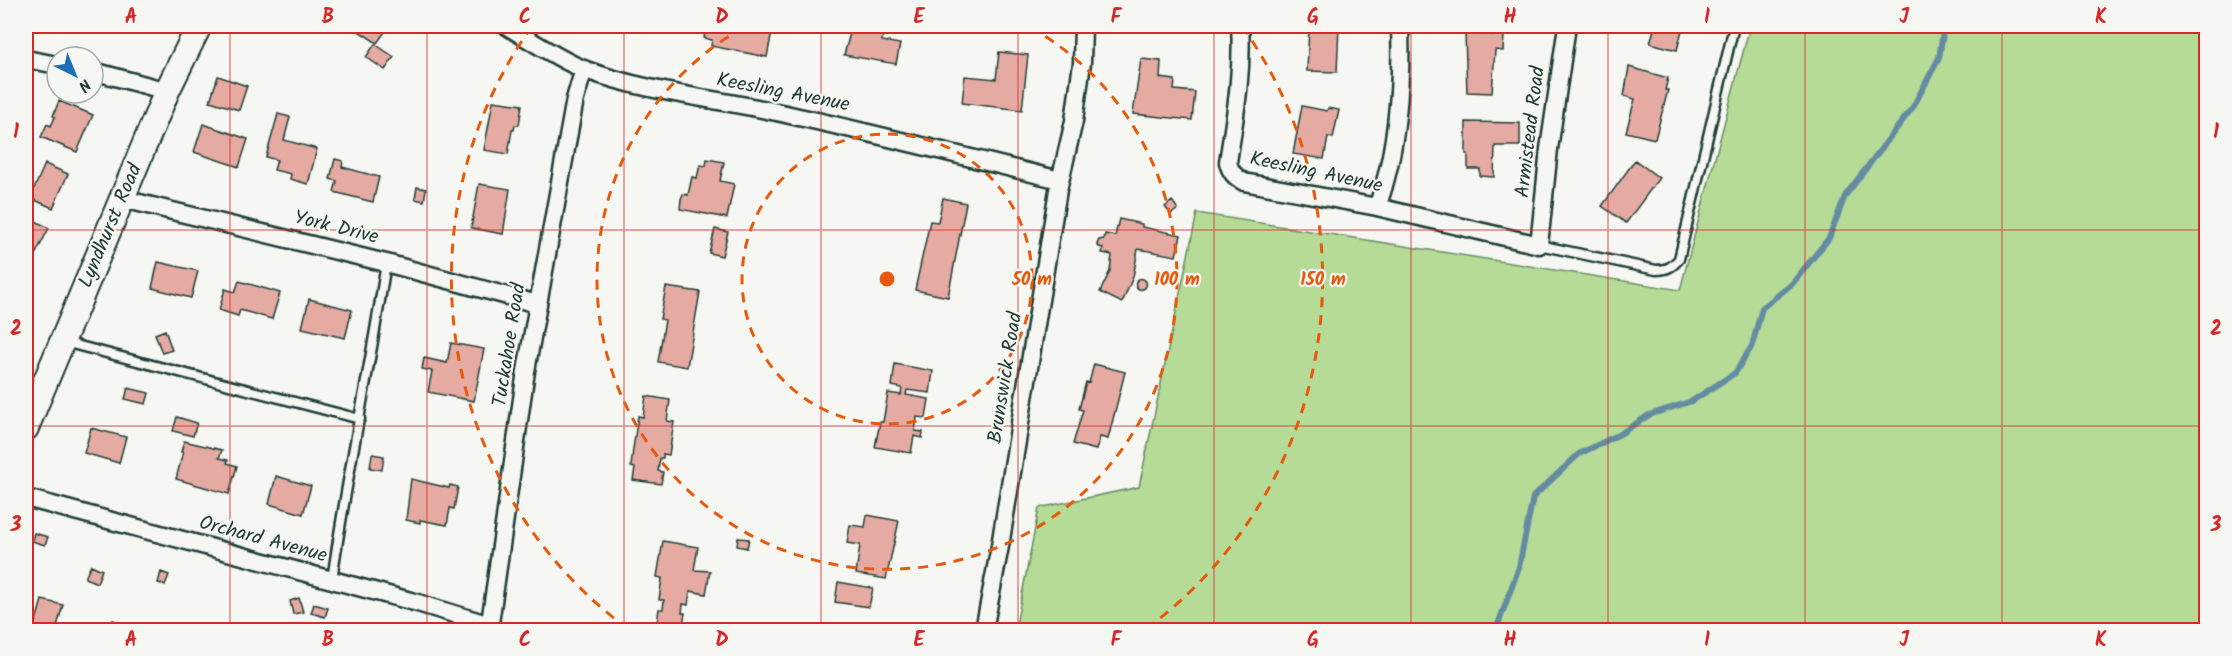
<svg xmlns="http://www.w3.org/2000/svg" width="2232" height="656" font-family="Kalam,sans-serif">
<style>
.green{fill:#b5db96;stroke:#6a8c65;stroke-width:1.5}
.lines{fill:none;stroke-linecap:round;stroke-linejoin:round}
.stream{stroke:#638ca2;stroke-width:6}
.building{fill:#e5aba3;stroke:#1f3d34;stroke-width:1.5}
.lane-casing{stroke:#1f3d34;stroke-width:13}
.street-casing{stroke:#1f3d34;stroke-width:21}
.secondary-casing{stroke:#1f3d34;stroke-width:28}
.lane{stroke:#f6f6f2;stroke-width:8}
.street{stroke:#f6f6f2;stroke-width:16}
.secondary{stroke:#f6f6f2;stroke-width:24}
.grid{fill:none;stroke:#d62828;stroke-width:1.5;stroke-opacity:0.55}
.ring{fill:none;stroke:#e8590c;stroke-width:3;stroke-dasharray:10 8}
.labels{text-anchor:middle;dominant-baseline:central;stroke-width:4.5;stroke-linejoin:round;paint-order:stroke}
.street-label{font-size:20px;fill:#1f3d34;stroke:#f6f6f2}
.centre{fill:#e8590c;stroke:#f6f6f2;stroke-width:3}
.ring-label{font-size:18px;text-anchor:middle;font-weight:bold;fill:#e8590c;stroke:#f6f6f2;stroke-width:4.5;stroke-linejoin:round;paint-order:stroke}
.neatline{fill:none;stroke:#d62828;stroke-width:2}
.grid-label{font-size:20px;text-anchor:middle;font-weight:bold;fill:#d62828}
</style>
<rect width="100%" height="100%" fill="#f6f6f2"/>
<filter id="ink" filterUnits="userSpaceOnUse"><feTurbulence type="fractalNoise" baseFrequency=".0167" numOctaves="2"/><feDisplacementMap in="SourceGraphic" scale="12" xChannelSelector="R" yChannelSelector="G"/><feConvolveMatrix kernelMatrix="1 2 1 2 8 2 1 2 1" color-interpolation-filters="sRGB"/></filter>
<g filter="url(#ink)">
<path class="green" d="M1750 26H2206V630H1015L1039 508 1139 487 1197 213 1680 290Z"/>
<g class="lines">
<path class="stream" d="M1496 630 1519 567 1533 497 1579 454 1620 434 1649 415 1692 401 1735 373 1752 346 1762 308 1792 284 1829 238 1845 196 1913 107 1939 58 1944 26"/>
</g>
<path class="building" d="M351 26H389L377 43Z
M706 26H773L767 57 711 46 712 40 704 38Z
M852 26 864 27 863 31 883 35 882 41 900 44 896 64 844 55Z
M1309 26H1339L1337 72 1307 71Z
M1655 26H1683L1677 50 1650 43Z
M1465 34 1504 35 1503 51 1495 50 1492 93 1467 92Z
M375 44 394 57 385 70 366 57Z
M999 52 1028 55 1022 110 962 103 965 76 996 79Z
M1141 59 1161 61 1160 78 1175 80 1174 90 1195 92 1192 120 1133 114Z
M1629 67 1668 78 1665 90H1668L1655 139 1626 132 1635 99 1624 96Z
M218 76 247 86 239 110 210 101Z
M59 101 93 115 77 152 41 137 47 124 51 126 55 117 53 116Z
M493 101 522 105 519 125H515L514 130H512L508 154 484 150Z
M1302 106 1327 111 1328 108 1339 110 1333 138 1328 137 1324 159 1293 154Z
M278 114 290 117 284 140 317 149 308 184 290 179 291 174 274 170 277 160 266 157Z
M1466 122 1520 123V146H1495L1494 177 1480 176V169H1468V154H1466Z
M203 124 248 139 239 167 194 152Z
M335 159 343 161 342 167 379 177 373 202 334 192 337 181 330 179Z
M707 159 724 162 720 181 734 184 727 218 680 209 681 199 683 194 688 195 692 177 697 178 700 165 706 166Z
M1635 160 1659 178 1626 223 1602 206Z
M45 164 68 174 53 208 30 198Z
M479 184 510 189 503 234 471 228Z
M417 187 426 189 424 201 415 199Z
M943 198 966 203 948 297 915 290 930 221 938 222Z
M1172 201 1178 209 1171 214 1165 207Z
M28 217 49 228 34 257 29 255 26 263V218Z
M1119 219 1142 224V227L1181 235 1176 256 1138 249 1133 277 1122 303 1100 292 1110 271 1112 255 1102 253 1103 248 1099 247 1097 244 1099 240 1104 239 1105 234 1115 236Z
M715 229 728 232 722 256 709 253Z
M158 262 198 271 191 298 152 288Z
M1135.5 284a5.5 5.5 0 1 1 11 0a5.5 5.5 0 1 1-11 0Z
M239 281 280 293 272 319 240 310 238 316 219 310 225 289 235 292Z
M666 287 700 292 687 367 658 362 665 320 660 319Z
M309 299 352 310 345 338 302 328Z
M165 330 172 350 162 353 155 334Z
M451 343 484 349 474 401 428 392 432 371 422 369 424 358 447 363Z
M895 364 933 371 930 393 907 390 906 395 929 399 926 418 917 417 915 431 923 432 922 438 914 436 911 453 875 447 880 422H883L888 393 901 395 902 388 892 386Z
M1094 364 1125 372 1108 439 1100 437 1096 450 1073 444 1083 410 1079 409 1086 382 1089 383Z
M128 388 149 393 146 404 125 399Z
M646 396 670 400 667 421 674 422 669 455 663 454V458H660L658 471 663 472 661 484 633 480 635 468 631 467 633 449 638 416 643 417Z
M177 417 197 423 193 436 173 431Z
M91 428 126 437 119 463 84 453Z
M184 441 222 450 219 458 228 460 227 463 237 466 229 494 176 479 183 452H181Z
M372 454 384 456 382 470 370 468Z
M276 476 311 486 303 514 269 504Z
M411 479 449 488 450 485 458 487 454 509 450 508 447 525 420 520V523L406 520Z
M867 515 899 521 886 579 856 574 860 545 847 543 850 525 865 527Z
M34 533 48 537 45 545 32 541Z
M738 538 749 539 747 548 737 546Z
M663 541 698 547 694 570 710 571 706 594 690 591 688 605 683 604 682 613H685L682 630H656L659 609H663L664 600H659L662 578 657 577Z
M91 565 102 570 97 583 85 578Z
M161 572 169 575 165 585 158 583Z
M838 582 873 588 869 607 835 602Z
M299 598 303 612 293 614 290 601Z
M42 600 63 605 56 630H26V618L36 621Z
M314 604 328 608 325 617 311 613Z
M113 620 132 627 131 630H108Z"/>
<g class="lines">
<g class="lane-casing">
<path id="lane" d="M1539 245 1656 270C1667 270 1672 267 1679 259L1734 26
M64 342 360 419
M332 580C347 474 370 369 386 263"/>
</g>
<g class="street-casing">
<path id="street" d="M507 26C528 39 563 62 586 70 652 94 722 99 790 115 881 135 970 158 1060 180
M1240 26C1243 72 1235 116 1228 162 1230 172 1235 177 1244 182L1377 207 1539 245 1549 149 1567 26
M26 59 57 65
M93 71 167 91
M123 199 386 263 537 304
M1377 207C1397 153 1402 83 1400 26
M26 498 418 603 490 625
M489 630 526 371 575 99 584 69
M984 630 1000 546 1058 190 1074 121 1082 63 1083 26"/>
</g>
<g class="secondary-casing">
<path id="secondary" d="M26 428 167 91 199 26"/>
</g>
<use href="#lane" class="lane"/>
<use href="#street" class="street"/>
<use href="#secondary" class="secondary"/>
</g>
</g>
<path class="grid" d="M230 26V630M427 26V630M624 26V630M821 26V630M1018 26V630M1214 26V630M1411 26V630M1608 26V630M1805 26V630M2002 26V630M26 230H2206M26 426H2206"/>
<g class="ring">
<circle cx="887" cy="279" r="145"/>
<path d="M1030 27A290 290 0 1 1 744 27"/>
<path d="M628 629A436 436 0 0 1 532 26M1242 26A436 436 0 0 1 1146 629"/>
</g>
<g class="labels">
<g class="street-label">
<text transform="translate(783 93) rotate(11)">Keesling Avenue</text>
<text transform="translate(1531 132) rotate(-83)">Armistead Road</text>
<text transform="translate(1316 173) rotate(12)">Keesling Avenue</text>
<text transform="translate(111 226) rotate(-67)">Lyndhurst Road</text>
<text transform="translate(336 228) rotate(14)">York Drive</text>
<text transform="translate(510 345) rotate(-81)">Tuckahoe Road</text>
<text transform="translate(1006 378) rotate(-81)">Brunswick Road</text>
<text transform="translate(263 540) rotate(15)">Orchard Avenue</text>
</g>
</g>
<circle cx="887" cy="279" r="9" class="centre"/>
<g class="ring-label">
<text x="1032" y="285">50 m</text>
<text x="1177" y="285">100 m</text>
<text x="1323" y="285">150 m</text>
</g>
<rect width="2232" height="656" fill="none" stroke="#f6f6f2" stroke-width="66"/>
<g transform="translate(75 75) rotate(137)"><circle r="28" fill="#f6f6f2" stroke="#a0aca6" stroke-width="1.5"/>
<path d="M0-4.5L10 22L0 15L-10 22Z" fill="#1f6fb2"/>
<text y="-9" font-size="16" font-weight="bold" text-anchor="middle" fill="#1f3d34">N</text>
</g>
<rect x="33" y="33" width="2166" height="590" class="neatline"/>
<g class="grid-label">
<text x="131" y="23">A</text>
<text x="328" y="23">B</text>
<text x="525" y="23">C</text>
<text x="722" y="23">D</text>
<text x="919" y="23">E</text>
<text x="1116" y="23">F</text>
<text x="1313" y="23">G</text>
<text x="1510" y="23">H</text>
<text x="1707" y="23">I</text>
<text x="1904" y="23">J</text>
<text x="2101" y="23">K</text>
<text x="16" y="138">1</text>
<text x="2216" y="138">1</text>
<text x="16" y="335">2</text>
<text x="2216" y="335">2</text>
<text x="16" y="531">3</text>
<text x="2216" y="531">3</text>
<text x="131" y="646">A</text>
<text x="328" y="646">B</text>
<text x="525" y="646">C</text>
<text x="722" y="646">D</text>
<text x="919" y="646">E</text>
<text x="1116" y="646">F</text>
<text x="1313" y="646">G</text>
<text x="1510" y="646">H</text>
<text x="1707" y="646">I</text>
<text x="1904" y="646">J</text>
<text x="2101" y="646">K</text>
</g>
</svg>
